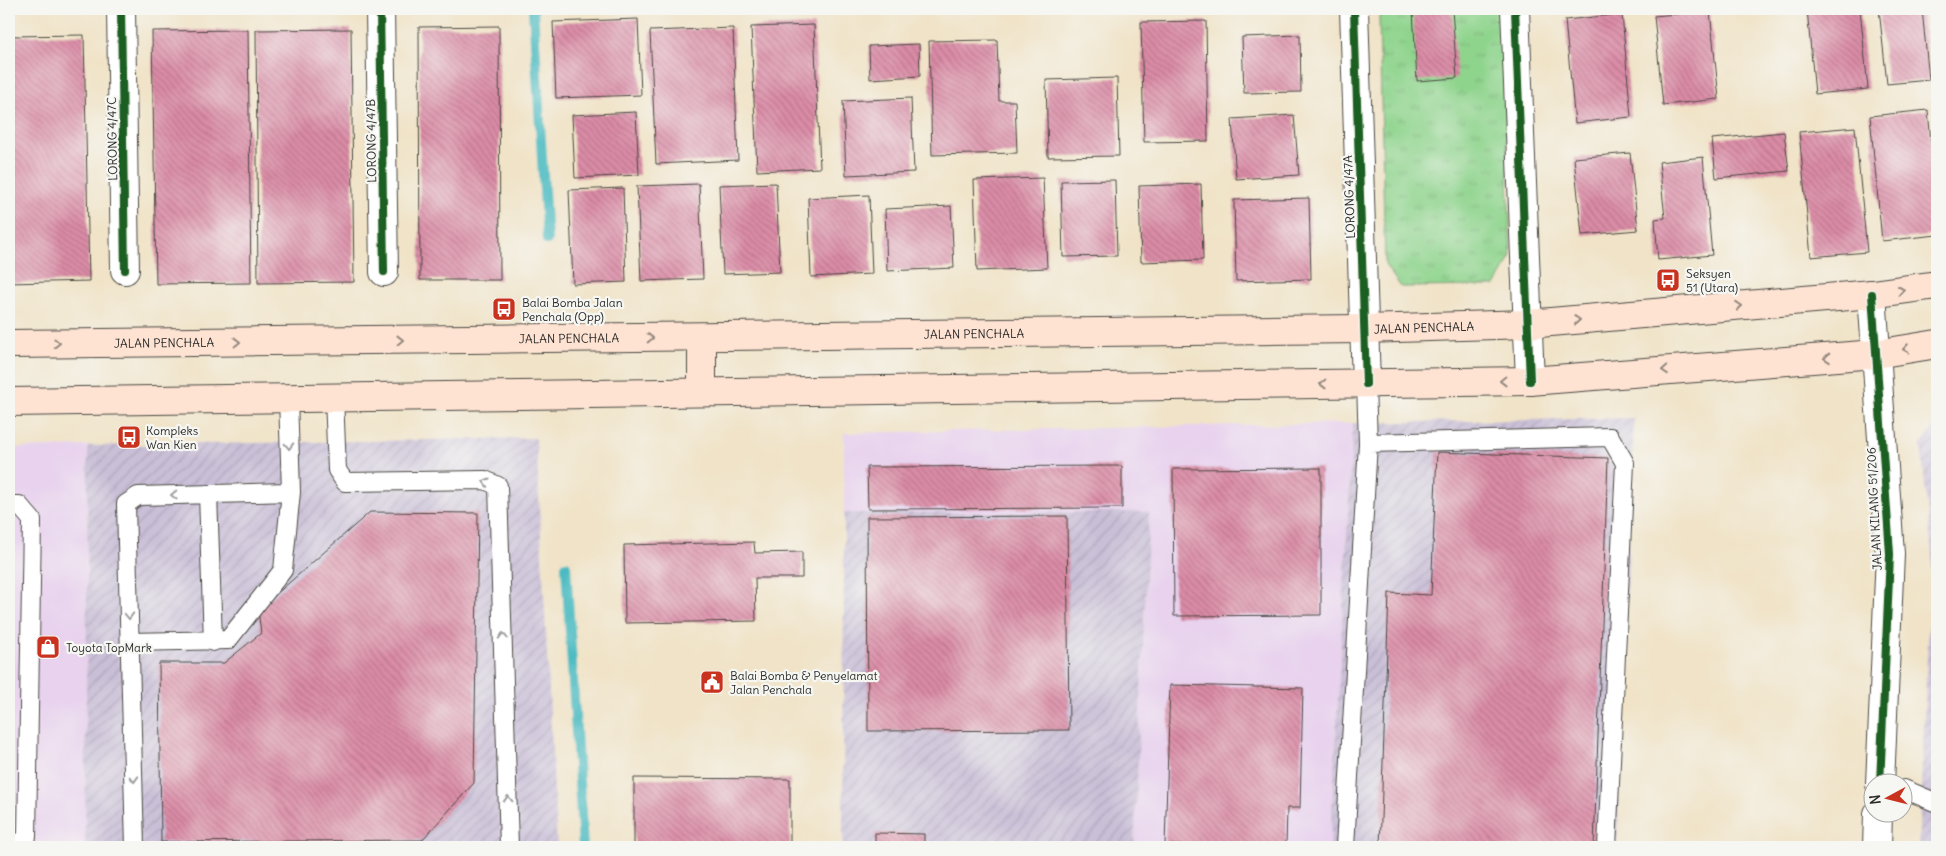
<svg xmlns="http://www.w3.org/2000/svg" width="1946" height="856" font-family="Delius,sans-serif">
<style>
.built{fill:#e8d2ee}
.industrial{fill:url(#industrial-furrows)}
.grass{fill:url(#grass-tufts);stroke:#5d805c}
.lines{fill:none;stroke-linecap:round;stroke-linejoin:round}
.stream{stroke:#4cbbc1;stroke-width:10}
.building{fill:url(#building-back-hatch)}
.service-casing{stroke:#494742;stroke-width:20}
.minor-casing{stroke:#494742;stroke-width:30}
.secondary-casing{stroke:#494742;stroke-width:30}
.service{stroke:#fff;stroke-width:18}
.minor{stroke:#fff;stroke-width:28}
.secondary{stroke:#fee3d2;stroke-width:28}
.cycleway-casing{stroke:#f6f6f2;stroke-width:11}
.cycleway{stroke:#1b5e20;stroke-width:8}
.oneway{stroke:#94877e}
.oneway2{stroke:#a0a0a0}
.labels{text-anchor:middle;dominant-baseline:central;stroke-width:4.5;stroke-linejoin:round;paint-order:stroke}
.street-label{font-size:12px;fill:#2b2b2b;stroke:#f6f6f2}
.poi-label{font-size:12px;fill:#2b2b2b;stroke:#f6f6f2;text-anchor:start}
</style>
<defs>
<pattern id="industrial-furrows" width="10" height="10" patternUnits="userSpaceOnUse" patternTransform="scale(1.25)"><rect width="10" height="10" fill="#c9bfd7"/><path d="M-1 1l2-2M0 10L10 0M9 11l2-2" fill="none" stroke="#ada4b9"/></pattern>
<pattern id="grass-tufts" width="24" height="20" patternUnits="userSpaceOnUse" patternTransform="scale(1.25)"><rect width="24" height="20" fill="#8fd48d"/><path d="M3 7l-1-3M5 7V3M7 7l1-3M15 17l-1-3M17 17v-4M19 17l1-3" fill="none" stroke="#7cb67a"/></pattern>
<pattern id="building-back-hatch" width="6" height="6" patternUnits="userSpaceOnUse" patternTransform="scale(1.25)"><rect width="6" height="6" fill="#dc8ca7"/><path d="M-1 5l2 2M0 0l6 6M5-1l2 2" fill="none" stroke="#b37388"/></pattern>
</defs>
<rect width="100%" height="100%" fill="#f6f6f2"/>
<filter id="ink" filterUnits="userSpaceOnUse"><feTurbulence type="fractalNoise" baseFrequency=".02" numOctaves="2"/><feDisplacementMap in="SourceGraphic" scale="10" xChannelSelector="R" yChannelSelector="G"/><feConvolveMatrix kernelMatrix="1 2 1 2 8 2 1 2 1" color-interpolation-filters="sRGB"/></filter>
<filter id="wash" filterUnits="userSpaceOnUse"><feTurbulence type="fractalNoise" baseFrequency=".0096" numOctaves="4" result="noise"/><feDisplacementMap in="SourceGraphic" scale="20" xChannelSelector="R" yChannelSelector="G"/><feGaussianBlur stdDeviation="1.12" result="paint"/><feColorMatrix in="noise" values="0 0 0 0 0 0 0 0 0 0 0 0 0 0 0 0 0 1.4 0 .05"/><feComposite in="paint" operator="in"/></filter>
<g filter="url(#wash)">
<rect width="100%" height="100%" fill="#f0e3c7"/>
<path class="built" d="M1353 423 1330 847H1134L1149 512 844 513V433Z
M88 446 85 847H9V448Z"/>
<path class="industrial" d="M1634 418 1617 847H1330L1353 423Z
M1937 423V847H1918L1932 555 1921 445Z
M536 438 557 847H85L88 446Z
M1149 512 1134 847H924V834L875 833V847H843L844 513Z"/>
<path class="grass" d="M1386 9 1502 10 1511 258 1495 286 1401 287 1385 265 1379 17Z"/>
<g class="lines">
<path class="stream" d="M533 9 547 240
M566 566 583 847"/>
</g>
<g id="blocks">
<path class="building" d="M1452 9 1457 78 1417 81 1413 11Z
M1807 9H1860L1868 89 1815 94Z
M1879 9H1922L1929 80 1887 84Z
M1710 11 1719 99 1663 105 1654 16Z
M1622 14 1631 117 1575 123 1565 20Z
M638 19 641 95 556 98 553 22Z
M1206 21 1208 141 1144 142 1141 22Z
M814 25 820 168 757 171 751 27Z
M499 26 500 280H420L419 27Z
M733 28 738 160 656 164 650 31Z
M351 29 354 282 258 283 256 30Z
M248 30 251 283 156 284 152 31Z
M84 35 89 281 9 283V36Z
M1300 35 1301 92 1244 93 1242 37Z
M997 40 999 101H1015L1017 153 932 155 929 41Z
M919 44 920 76 870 79 869 46Z
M1117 78 1119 156 1048 157 1046 80Z
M911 98 914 172 846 175 843 101Z
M1928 110 1937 206V235L1882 241 1870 116Z
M636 112 639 175 575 178 572 115Z
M1294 115 1299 175 1236 179 1232 119Z
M1855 127 1867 252 1811 257 1799 132Z
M1784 132 1789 171 1716 178 1712 139Z
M1630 153 1638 230 1582 235 1574 158Z
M1703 157 1712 255 1658 260 1655 219 1665 218 1659 162Z
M1043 178 1047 268 977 271 974 180Z
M1115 180 1117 256 1063 257 1061 181Z
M776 183 780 272 723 274 719 185Z
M699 184 703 279 641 281 637 186Z
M1201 184 1203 260 1141 262 1139 186Z
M623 188 626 282 573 284 569 190Z
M869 195 872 274 811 277 808 198Z
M1309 198 1311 279 1236 281 1234 200Z
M951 206 954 268 887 271 885 209Z
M1437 452 1608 458 1594 847H1380L1389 593 1431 595Z
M1122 466V508L868 509 867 467Z
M1321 468V615L1174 616 1173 469Z
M370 512 478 513 474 783 422 840 161 842 159 663H224L261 633 258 610Z
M1067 516 1069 730 868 731 867 517Z
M754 542 755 553 802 552V578H755L756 621 625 623 624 545Z
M1170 685 1303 688 1300 808H1287L1286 847 1165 845Z
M634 778 790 779V847H634Z
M875 833 924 834V847H875Z"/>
</g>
</g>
<g filter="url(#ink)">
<use href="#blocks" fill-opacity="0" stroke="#494742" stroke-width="1"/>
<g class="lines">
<g class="service-casing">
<path id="service" d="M334 397 337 470 345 482 485 480 498 486 509 847
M1368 443 1610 437 1625 463 1607 847
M208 494 213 642
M9 505H19L32 520 27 837 16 847
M130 642 228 640 283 570 291 492
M1904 789 1937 803
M135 847 126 504 138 496 291 492 288 397
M1345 847 1368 443 1366 384"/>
</g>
<g class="minor-casing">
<path id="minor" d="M121 9 125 270
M380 9 384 272
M1354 9 1366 384
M1515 9 1530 381
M1872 294 1890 554 1880 784
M1877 847 1878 814"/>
</g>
<g class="secondary-casing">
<g id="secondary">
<path d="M702 337V392"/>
<path id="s1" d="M9 344 1364 329 1528 324 1872 294 1937 285"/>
<path d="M9 402 1530 381 1876 354 1937 344"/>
</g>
</g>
<use href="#service" class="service"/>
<use href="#minor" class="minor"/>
<use href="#secondary" class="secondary"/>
<g class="cycleway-casing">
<path id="cycleway" d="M121 9 125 270
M380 9 384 272
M1354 9 1366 384
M1515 9 1530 381
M1872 294 1890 554 1880 784"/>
</g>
<use href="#cycleway" class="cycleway"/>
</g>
<defs><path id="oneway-chevron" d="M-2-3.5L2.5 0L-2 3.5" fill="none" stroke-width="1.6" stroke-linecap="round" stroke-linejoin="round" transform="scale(1.25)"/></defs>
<g class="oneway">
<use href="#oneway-chevron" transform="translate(1901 290) rotate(-8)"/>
<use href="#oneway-chevron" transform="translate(1739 306) rotate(-5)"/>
<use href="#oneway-chevron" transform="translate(1577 320) rotate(-5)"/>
<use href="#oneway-chevron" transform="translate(650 338) rotate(-1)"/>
<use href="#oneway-chevron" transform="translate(400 340) rotate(-1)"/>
<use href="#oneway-chevron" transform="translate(237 342) rotate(-1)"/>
<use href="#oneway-chevron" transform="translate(57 343) rotate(-1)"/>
<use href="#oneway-chevron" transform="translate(1906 349) rotate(171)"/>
<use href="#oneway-chevron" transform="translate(1827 358) rotate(176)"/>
<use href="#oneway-chevron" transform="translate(1665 370) rotate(176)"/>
<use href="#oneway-chevron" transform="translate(1503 381) rotate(179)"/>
<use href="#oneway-chevron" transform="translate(1323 384) rotate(179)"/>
</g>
<g class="oneway2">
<use href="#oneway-chevron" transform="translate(289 446) rotate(88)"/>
<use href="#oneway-chevron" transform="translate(486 482) rotate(-164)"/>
<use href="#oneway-chevron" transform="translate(174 495) rotate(179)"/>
<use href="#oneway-chevron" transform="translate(129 616) rotate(88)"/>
<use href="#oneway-chevron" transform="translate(503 636) rotate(-92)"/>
<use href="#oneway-chevron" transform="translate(134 779) rotate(88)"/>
<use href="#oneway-chevron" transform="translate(508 799) rotate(-92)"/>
</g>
</g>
<defs>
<g id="bus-square" transform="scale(1.25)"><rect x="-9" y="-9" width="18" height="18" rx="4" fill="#c8321e" stroke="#f6f6f2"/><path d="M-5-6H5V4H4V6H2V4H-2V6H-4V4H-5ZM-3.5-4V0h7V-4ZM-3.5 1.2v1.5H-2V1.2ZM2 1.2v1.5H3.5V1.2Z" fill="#fff"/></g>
<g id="shop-square" transform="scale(1.25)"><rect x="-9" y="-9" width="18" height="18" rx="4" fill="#c8321e" stroke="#f6f6f2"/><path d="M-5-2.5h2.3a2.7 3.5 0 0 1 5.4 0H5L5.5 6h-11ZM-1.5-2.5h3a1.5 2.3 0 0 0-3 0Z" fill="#fff"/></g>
<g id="civic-square" transform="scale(1.25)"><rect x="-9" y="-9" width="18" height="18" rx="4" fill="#c8321e" stroke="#f6f6f2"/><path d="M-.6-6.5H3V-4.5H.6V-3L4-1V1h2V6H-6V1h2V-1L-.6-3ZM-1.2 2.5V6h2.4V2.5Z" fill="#fff"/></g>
</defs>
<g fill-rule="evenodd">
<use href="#bus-square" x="1668" y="280"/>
<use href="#bus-square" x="504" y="309"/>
<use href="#bus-square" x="129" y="437"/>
<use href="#shop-square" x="48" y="647"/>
<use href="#civic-square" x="712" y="682"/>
</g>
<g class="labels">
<g class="street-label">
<text transform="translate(112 139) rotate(-91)">LORONG 4/47C</text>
<text transform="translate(371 141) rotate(-91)">LORONG 4/47B</text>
<text transform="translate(1349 197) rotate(-92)">LORONG 4/47A</text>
<text stroke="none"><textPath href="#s1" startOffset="1415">JALAN PENCHALA</textPath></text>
<text stroke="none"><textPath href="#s1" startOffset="965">JALAN PENCHALA</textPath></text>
<text stroke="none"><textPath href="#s1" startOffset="560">JALAN PENCHALA</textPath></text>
<text stroke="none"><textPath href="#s1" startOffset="155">JALAN PENCHALA</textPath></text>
<text transform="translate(1874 509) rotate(-93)">JALAN KILANG 51/206</text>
</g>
<g class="poi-label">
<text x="1686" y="273">Seksyen<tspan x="1686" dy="14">51 (Utara)</tspan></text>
<text x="522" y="302">Balai Bomba Jalan<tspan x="522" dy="14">Penchala (Opp)</tspan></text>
<text x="146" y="430">Kompleks<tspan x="146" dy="14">Wan Kien</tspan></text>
<text x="66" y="647">Toyota TopMark</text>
<text x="730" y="675">Balai Bomba &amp; Penyelamat<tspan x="730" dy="14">Jalan Penchala</tspan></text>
</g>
</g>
<rect width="1946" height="856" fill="none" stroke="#f6f6f2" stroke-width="30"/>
<g transform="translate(1888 798) rotate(263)"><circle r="24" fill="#f6f6f2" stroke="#a5a5a2"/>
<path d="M0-4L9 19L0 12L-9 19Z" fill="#c8321e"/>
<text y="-8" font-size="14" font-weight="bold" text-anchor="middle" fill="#2b2b2b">N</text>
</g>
</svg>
